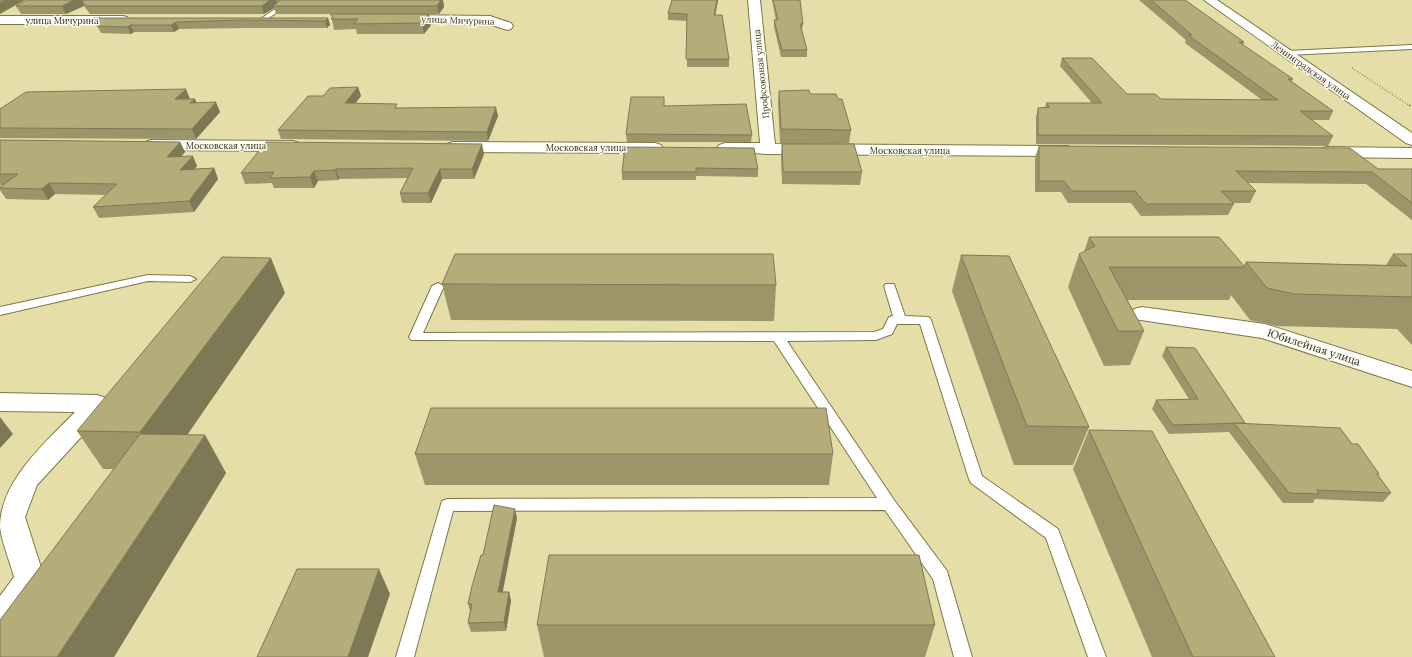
<svg xmlns="http://www.w3.org/2000/svg" width="1412" height="657" font-family="Lora,serif">
<style>
.lines{fill:none;stroke-linecap:round;stroke-linejoin:round}
.service-casing{stroke:#7e7745;stroke-width:2}
.minor-casing{stroke:#7e7745;stroke-width:2}
.path-far1{stroke:#89845f;stroke-width:1.5;stroke-dasharray:1 2;stroke-linecap:butt}
.path{stroke:#89845f;stroke-width:2;stroke-dasharray:1.5 2.5;stroke-linecap:butt}
.service{fill:#fff;fill-rule:evenodd}
.minor{fill:#fff;fill-rule:evenodd}
.wall{fill:#9b9569}
.shaded-wall{fill:#7e7955}
.building{fill:#b4ad7a;stroke:#7e7955}
.labels{text-anchor:middle;dominant-baseline:central;stroke-width:3;stroke-linejoin:round;paint-order:stroke}
.far-street-label{font-size:9px;fill:#35331d;stroke:#fffdf3}
.street-label{font-size:11px;fill:#35331d;stroke:#fffdf3}
</style>
<rect width="100%" height="100%" fill="#e5dea9"/>
<g class="lines">
<g class="service-casing">
<path id="service" d="M278 7 281 9 280 10 266 20H262V18Z
M1412 45V49L1287 55 1283 53 1287 51Z
M148 275 190 276 196 279 190 282 148 281 0 315V307Z
M438 283 444 286 423 333 874 332 883 329 889 317 893 316 884 286 886 284H894L905 316 929 317 931 320 982 476 1058 529 1106 657H1088L1046 538 971 483 969 479 920 324H897L892 334 876 340 787 341 894 500 947 571 972 657H954L933 579 885 510 453 511 414 657H396L442 501 447 499 877 498 774 341 411 340 409 337 432 286Z"/>
</g>
<g class="minor-casing">
<path id="minor" d="M748 0H760L775 144 1067 146 1073 148 1075 151 1073 154 1067 156 768 154 719 151 717 148 719 145 725 143H760Z
M1204 0H1217L1412 133V145L1406 143Z
M401 15 490 16 511 23 513 26 511 29 507 30 489 24 397 22 395 19 397 16Z
M0 16H123L127 17 129 20 127 23 123 24H0Z
M151 140 293 141 299 143 301 146 299 149 293 151 151 150 145 148 143 145 145 142Z
M453 142 655 143 661 145 663 148 661 151 655 153 453 152 447 150 445 147 447 144Z
M1327 147 1412 148V158L1327 157 1321 155 1319 152 1321 149Z
M1142 307 1265 324 1412 371V387L1262 338 1134 319 1131 314 1134 309Z
M0 393 97 395 106 398 109 404 106 410 37 485 25 517 45 580 41 589 11 630 0 634V596L14 577C10 561 2 544 0 527 0 481 46 442 75 412L0 411Z"/>
</g>
<path class="path-far1" d="M1352 68 1410 106"/>
<path class="path" d="M1409 105 1412 107"/>
<use href="#service" class="service"/>
<use href="#minor" class="minor"/>
</g>
<path class="wall" d="M27 0H443L444 7 439 14H429L431 25 424 34H357L356 29 334 30 331 14H276L274 8 264 14H90L84 6 66 14H21L16 6Z
M672 0H718L715 15 729 59V67H687V21L668 20V13Z
M772 0H800L803 24 802 30 807 50V57H781L774 27V20H776Z
M1139 0H1185L1244 42 1243 45 1293 79 1291 82 1333 111 1329 120H1312L1333 136 1328 146 1036 144V117L1038 108H1045L1046 103H1092L1060 66 1062 58 1127 94 1161 99 1262 100 1185 43 1186 40Z
M93 18H328L330 25 327 28H246L179 29 174 32H134L131 34 101 33Z
M358 87 361 96 355 104 398 108 498 116 488 141 281 139 278 130 323 96Z
M779 91 810 94 838 99 851 130 849 143H780L778 103Z
M195 99 196 103 220 112 196 139 0 138V109Z
M665 106 752 135 751 142H627L626 134Z
M0 140 180 142 185 152 181 156 197 166 195 169 214 168 218 179 194 212 99 218 93 207 106 195 55 194 48 200 6 199 0 190V187L3 185H0Z
M782 144 862 172 860 185 782 184 781 155Z
M1039 146 1378 169H1412V220L1366 184 1247 183 1256 191 1250 203H1233L1234 204 1228 215 1141 216 1131 203H1068L1061 192H1035V157Z
M625 147 758 169V177L696 176V180H622V172Z
M484 154 474 179H442L431 203H402L400 193 407 178 339 179 338 180 318 181 314 188H274L272 183 245 184 241 173Z
M1089 237 1244 265 1246 262 1386 265 1393 254H1412V345L1397 329 1277 326 1250 320 1231 295 1229 300H1127L1144 331 1130 365 1104 366 1068 287 1079 254 1084 252Z
M961 255 1089 427 1073 465H1014L952 291Z
M442 284 776 285 774 321 451 320Z
M285 293 187 435H205L226 473 114 657H0L114 469H103L77 431Z
M1166 347 1245 423V424L1352 444 1379 474 1378 475 1391 493 1383 502 1315 499 1313 503H1283L1229 432 1169 434 1152 409 1156 400 1189 399 1162 356Z
M1089 430 1275 657H1152L1073 469Z
M415 454H833L829 485H425Z
M517 518 502 592H509L511 601 506 631 471 632 468 623 470 611 468 604 483 555Z
M537 625H935L925 657H544Z"/>
<path class="shaded-wall" d="M5 0H25L0 14V3Z
M74 0H82L84 6 66 14 62 6Z
M270 0H276L278 6H273L274 8 264 14 262 6Z
M441 0H443L444 7 439 14 437 6Z
M717 0H718L714 22V15Z
M429 14 431 25 424 34 422 23Z
M328 18 330 25 327 28 325 21Z
M176 22 179 29 174 32 171 25Z
M130 25 134 32 131 34 128 27Z
M358 87 361 96 348 112 345 103Z
M186 89 190 99H175Z
M195 99 199 108 190 103Z
M216 102 220 112 196 139 192 129Z
M496 107 498 116 488 141 487 132Z
M180 142 185 152 171 167 167 157Z
M482 144 484 154 474 179 472 169Z
M193 156 197 166 184 180 180 170Z
M214 168 218 179 194 212 189 201Z
M336 169 339 179 338 180 335 170Z
M440 169 442 179 431 203 428 193Z
M314 171 318 181 314 188 310 177Z
M49 183 55 194 48 200 42 189Z
M271 258 285 293 163 470 140 432Z
M0 417 13 434 0 448Z
M205 435 226 473 114 657H57Z
M515 509 517 518 501 601 498 592Z
M379 569 390 594 368 657H348Z
M509 592 511 601 506 631 504 622Z"/>
<path class="building" d="M0 0H5L0 3Z
M27 0H74L62 6H16Z
M82 0H270L262 6H86Z
M280 0H441L437 6H273Z
M672 0H717L714 15H722L729 59H686L687 14 668 13Z
M773 0H800L803 24H800L807 50H782L774 20H778Z
M1151 0H1185L1244 42H1239L1293 79H1288L1333 111H1300L1333 136 1038 135V108L1050 107 1046 103H1102L1062 58H1092L1127 94H1155L1161 99 1278 100 1188 35H1192Z
M330 14H429L422 23 354 24 358 19H331L333 17Z
M93 18H328L325 21 243 20 176 22 171 25H130L128 27 97 26Z
M358 87 345 103 397 104 395 108 496 107 487 132 278 130 308 96H323L330 88Z
M186 89 175 99H195L190 103 216 102 192 129 0 128V109L26 92Z
M809 90 810 94H836L838 99H842L851 130 781 129 779 91Z
M631 97H664V106L746 104 752 135 626 134Z
M0 140 180 142 167 157 193 156 180 170 214 168 189 201 93 207 117 184 49 183 42 189 0 188V187L18 174H0Z
M266 142 482 144 472 169H440L428 193H400L413 168 336 169 335 170 314 171 310 177 270 178 274 172 241 173Z
M782 144H854L862 172H783Z
M1039 146 1350 148 1378 169H1412V203L1372 172 1236 171 1256 191H1221L1234 204H1146L1135 191H1072L1064 181H1039Z
M625 147 754 148 758 169 696 168V172H622Z
M1089 237H1219L1245 267H1109L1144 331H1118L1079 254 1095 246Z
M455 254H773L776 285 442 284Z
M1393 254H1412V297L1294 294 1267 288 1246 262 1407 266Z
M961 255 1009 256 1089 427 1027 426Z
M222 257 271 258 140 432 77 431Z
M1166 347 1195 348 1245 423 1173 425 1156 400 1198 399Z
M431 408H826L833 454H415Z
M1234 423 1340 428 1352 444H1358L1379 474H1377L1391 493 1317 490 1319 494 1289 493Z
M1089 430 1152 431 1275 657H1193Z
M140 434 205 435 57 657H0V620Z
M494 505 515 509 498 592H509L504 622 468 623 472 604H468L472 586 481 555H483Z
M549 555H919L935 625H537Z
M297 569H379L348 657H257Z"/>
<g class="labels">
<g class="far-street-label">
<text x="62" y="20">улица Мичурина</text>
<text transform="translate(458 20) rotate(2)">улица Мичурина</text>
<text transform="translate(1311 70) rotate(35)">Ленинградская улица</text>
<text transform="translate(761 74) rotate(-96)">Профсоюзная улица</text>
<text x="226" y="145">Московская улица</text>
<text x="586" y="147">Московская улица</text>
<text x="910" y="150">Московская улица</text>
</g>
<g class="street-label">
<text transform="translate(1314 347) rotate(18)">Юбилейная улица</text>
</g>
</g>
</svg>
